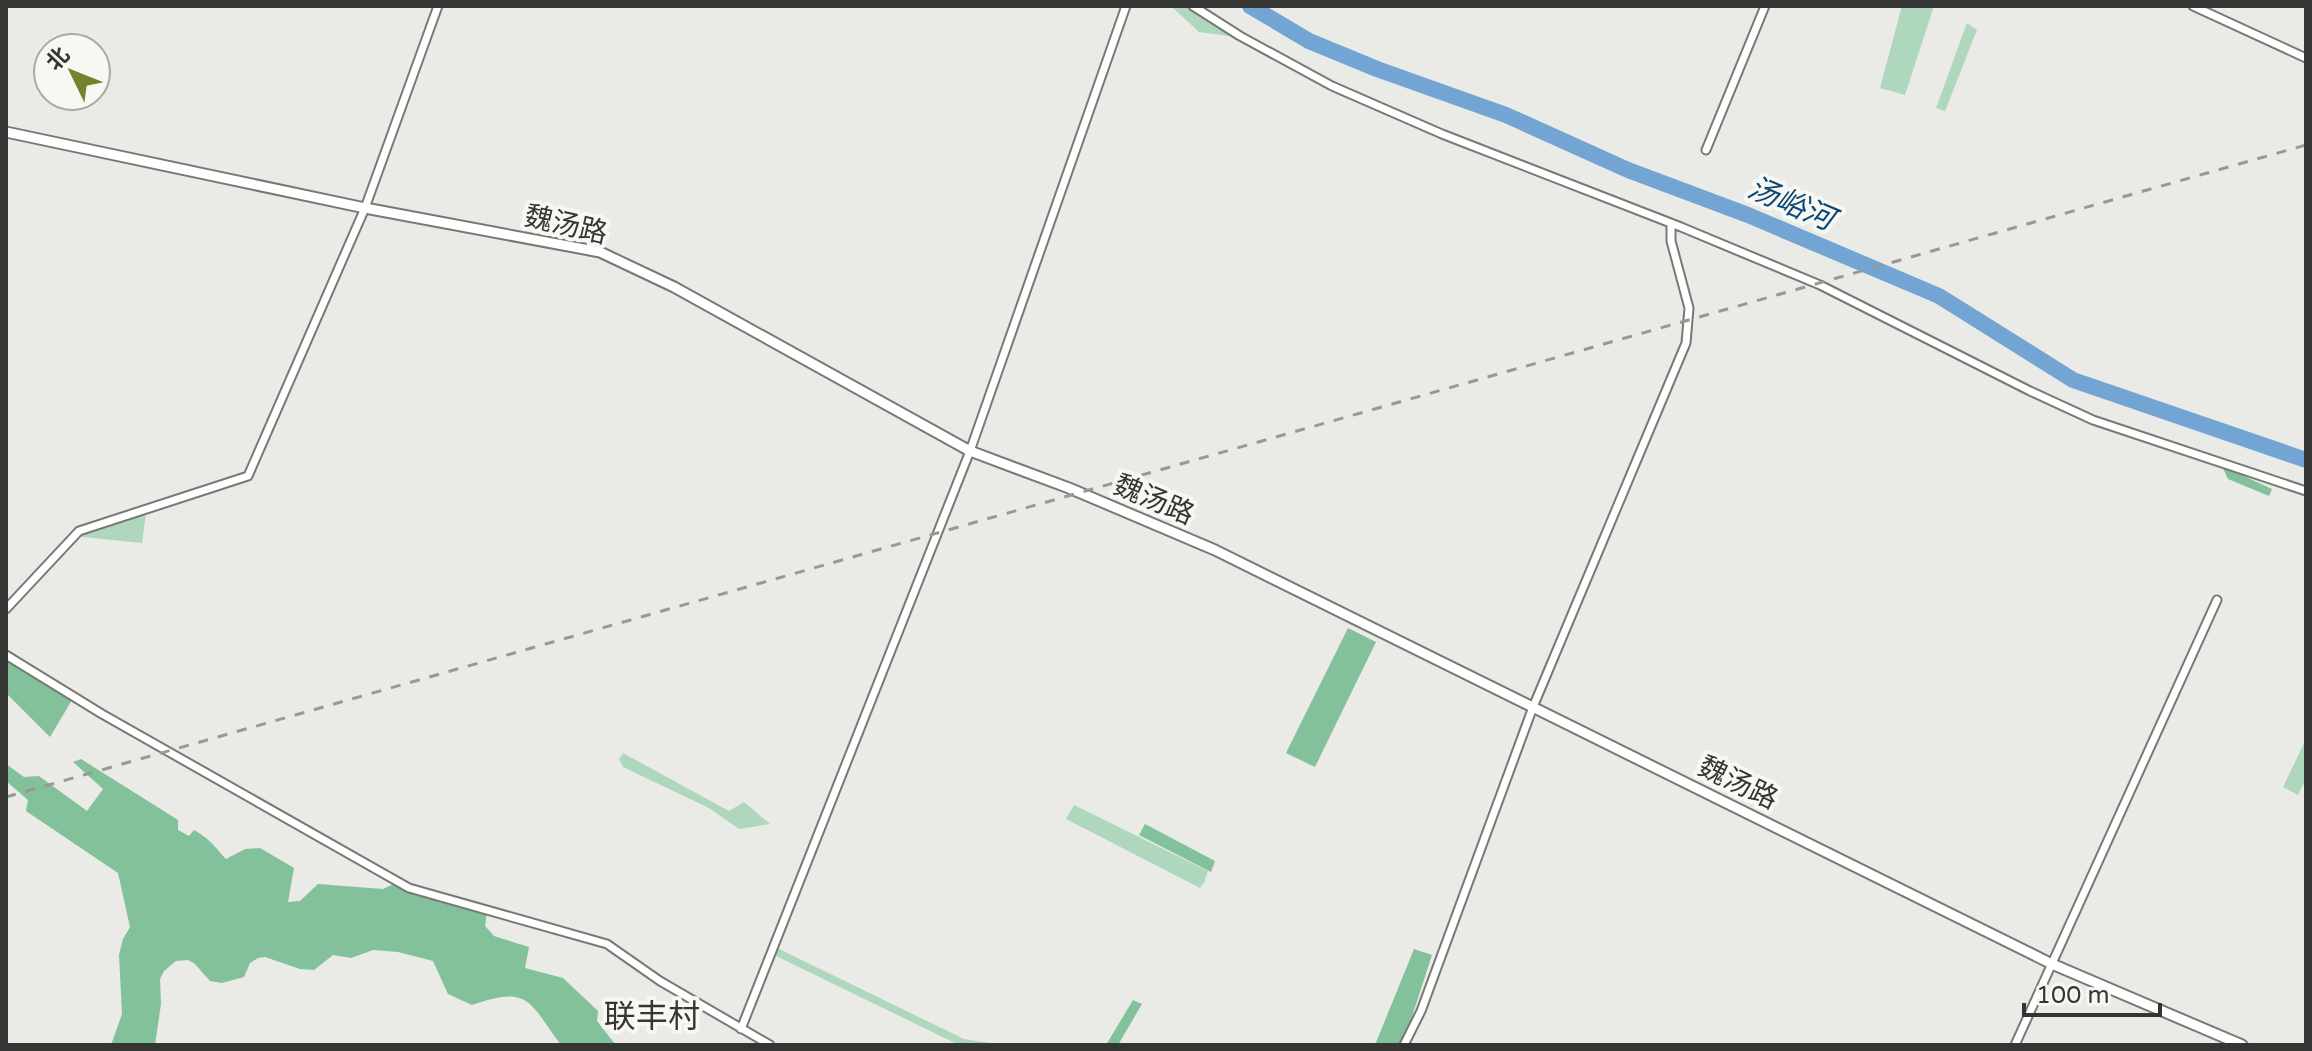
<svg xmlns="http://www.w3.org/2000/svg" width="2312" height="1051" font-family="'Varela Round','Noto Sans SC',sans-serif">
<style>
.green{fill:#afd7bd}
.forest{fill:#82c199}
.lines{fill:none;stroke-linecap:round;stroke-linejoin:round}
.river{stroke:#72a5d3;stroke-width:16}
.minor-casing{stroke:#787875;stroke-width:11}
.tertiary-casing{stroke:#787875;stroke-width:13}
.minor{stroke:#fff;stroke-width:7}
.tertiary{stroke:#fff;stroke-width:9}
.rail{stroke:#989895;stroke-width:3;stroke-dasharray:10 10;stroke-linecap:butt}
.labels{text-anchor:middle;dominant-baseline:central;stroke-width:8;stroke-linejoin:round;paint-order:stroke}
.street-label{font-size:28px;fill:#353534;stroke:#f7f7f3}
.water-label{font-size:30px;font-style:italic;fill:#0d4874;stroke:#f7f7f3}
.quarter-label{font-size:32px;fill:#353534;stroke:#f7f7f3}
</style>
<rect width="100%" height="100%" fill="#eaeae6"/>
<path class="green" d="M1171 6H1185L1233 33 1229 36 1199 32Z
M1902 6H1934L1905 95 1880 88Z
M1967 23 1977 30 1945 111 1936 108Z
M146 512 142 543 73 536Z
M2306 739V779L2298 795 2283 787Z
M623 753 729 811 744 802 770 824 739 829 709 808 623 767 619 759Z
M1074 805 1208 871 1205 879 1206 880 1200 888 1066 819Z
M775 947 964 1039 1003 1045H959L774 955Z"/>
<path class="forest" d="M2222 466 2272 489 2269 496 2228 479Z
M1348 628 1376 642 1315 767 1286 753Z
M6 658 72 700 50 737 6 693Z
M81 759 178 820V830L189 836 194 830C211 840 213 845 226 859L245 849 260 848 294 868 288 902 300 901 318 884 383 889 394 884 487 912 485 926 494 936 529 947 525 968 563 978 598 1011 597 1021 615 1044 561 1045C528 1001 530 985 472 1005L448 994 433 961 398 952 373 950 351 958 333 955 314 970 300 969 265 957 258 958 250 963 244 977 222 983 210 981 194 963 188 960 176 961 164 971 160 979 161 1004 155 1045H111L122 1014 119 955 123 939 130 927 118 873 26 811 28 800 6 781V764L24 777 39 776 87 811 103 789 73 762Z
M1145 824 1215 861 1211 872 1139 835Z
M1414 949 1432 955 1406 1035 1401 1045H1375Z
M1133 1000 1142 1004 1118 1045H1106Z"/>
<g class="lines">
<path class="river" d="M1250 6 1309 41 1377 69 1506 115 1628 170 1748 215 1939 296 2073 380 2306 460"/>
<g class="minor-casing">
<path id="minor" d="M1193 6 1240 36 1332 86 1442 134 1681 227 1820 285 2030 391 2093 420 2306 491
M2193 6 2306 58
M1706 150 1765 6
M6 609 79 531 248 476 365 208 438 6
M6 655 102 714 409 888 607 944 660 981 770 1045
M741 1029 970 451 1126 6
M1404 1045 1421 1011 1533 707 1686 343 1689 308 1671 241V223
M2015 1045 2217 600"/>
</g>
<g class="tertiary-casing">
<path id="tertiary" d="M6 132 365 208 600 252 674 287 970 451 1069 488 1215 550 2052 964 2242 1045"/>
</g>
<use href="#minor" class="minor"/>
<use href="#tertiary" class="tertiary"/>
<path class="rail" d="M6 797 2306 145"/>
</g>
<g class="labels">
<g class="street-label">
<text transform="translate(566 225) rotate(13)">魏汤路</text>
<text transform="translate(1154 500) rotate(23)">魏汤路</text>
<text transform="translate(1738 783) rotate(26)">魏汤路</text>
</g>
<g class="water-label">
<text transform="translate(1791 204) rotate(23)">汤峪河</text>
</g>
<g class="quarter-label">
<text x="652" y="1017">联丰村</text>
</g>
</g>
<rect width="2312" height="1051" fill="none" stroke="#353534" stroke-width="16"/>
<g transform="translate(72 72) rotate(313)"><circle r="38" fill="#f7f7f3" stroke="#a9a9a7" stroke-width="2"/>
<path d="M0-6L14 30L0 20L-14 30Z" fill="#77822e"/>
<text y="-12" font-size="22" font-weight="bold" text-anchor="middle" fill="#353534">北</text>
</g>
<path d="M2024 1003v12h136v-12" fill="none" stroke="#353534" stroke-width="4"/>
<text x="2036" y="1003" font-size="24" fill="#353534" stroke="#f7f7f3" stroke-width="6" paint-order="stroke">100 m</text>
</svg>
